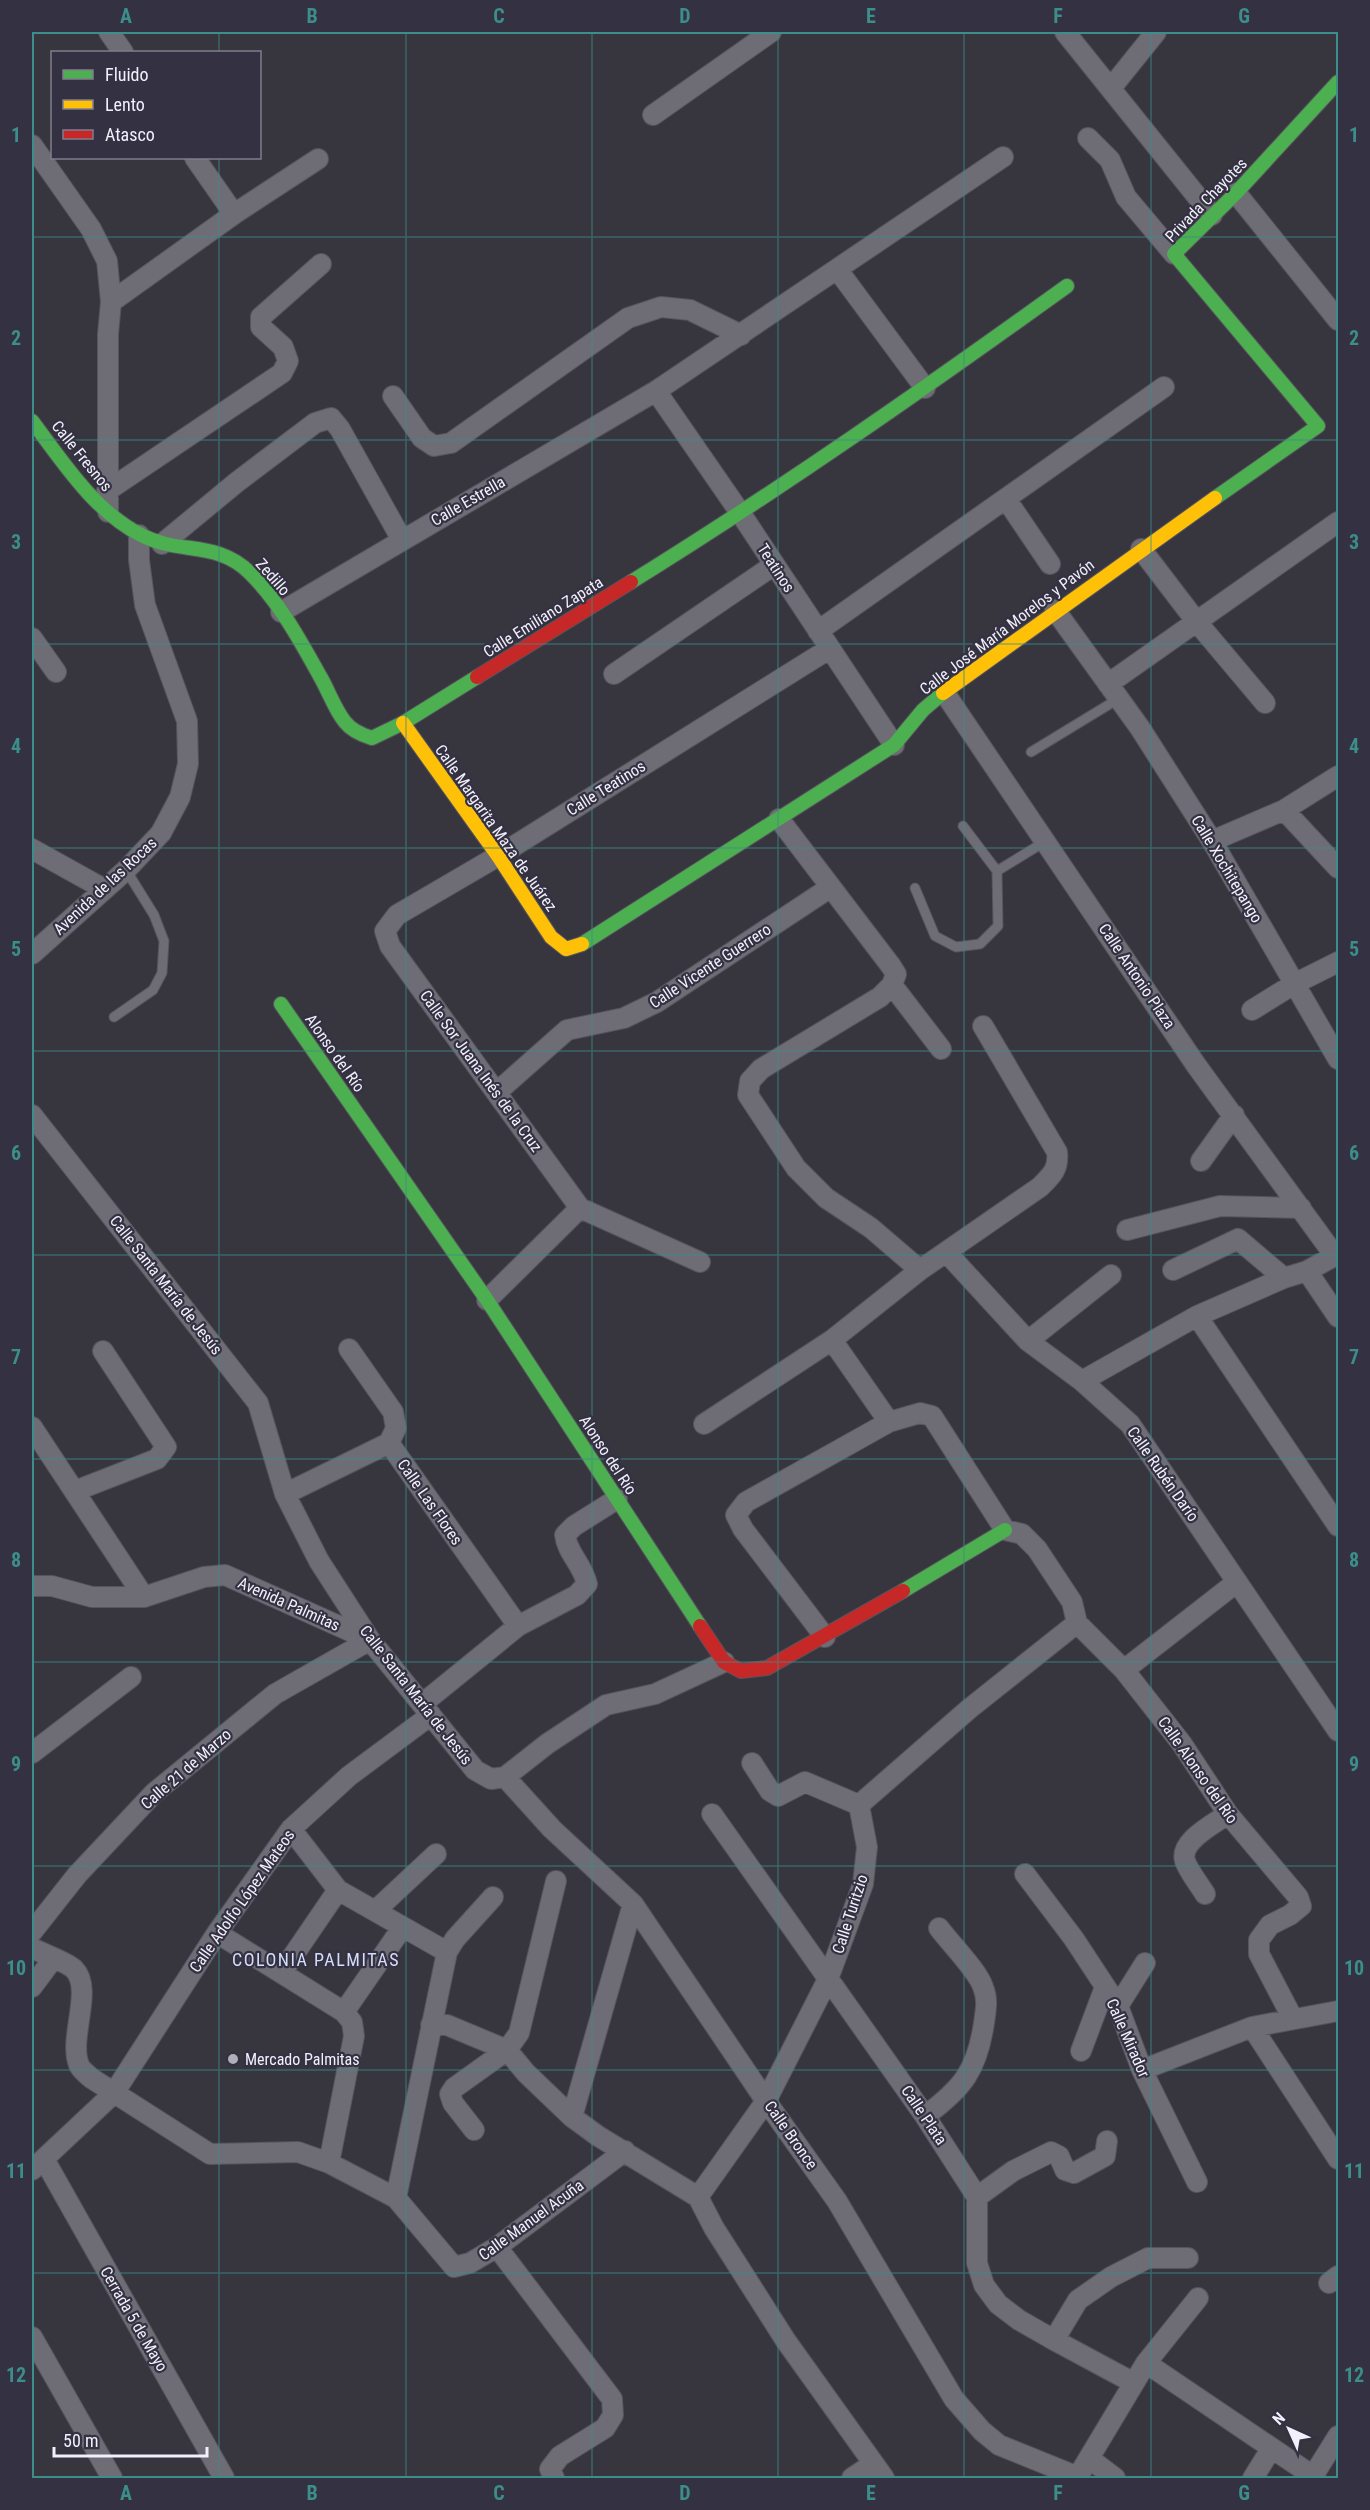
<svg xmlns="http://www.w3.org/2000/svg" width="1370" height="2510" font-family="'Roboto Condensed',sans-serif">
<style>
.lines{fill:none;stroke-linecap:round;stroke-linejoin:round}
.lane-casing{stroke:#56545d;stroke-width:11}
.street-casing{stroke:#56545d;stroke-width:22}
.fast-casing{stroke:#56545d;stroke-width:16}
.slow-casing{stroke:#56545d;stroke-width:16}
.jam-casing{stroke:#56545d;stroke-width:16}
.lane{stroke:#6e6c74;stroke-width:9}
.street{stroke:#6e6c74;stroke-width:20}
.fast{stroke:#4caf50;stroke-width:14}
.slow{stroke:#ffc107;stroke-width:14}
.jam{stroke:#c62828;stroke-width:14}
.grid{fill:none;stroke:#3c8e8a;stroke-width:1.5;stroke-opacity:0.55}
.poi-dot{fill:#b0afb9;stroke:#343142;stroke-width:2}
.labels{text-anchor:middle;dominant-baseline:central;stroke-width:4.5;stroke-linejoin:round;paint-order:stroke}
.street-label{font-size:16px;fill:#f1f0fb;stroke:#343142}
.poi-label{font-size:16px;fill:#f1f0fb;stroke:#343142;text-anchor:start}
.neighbourhood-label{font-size:18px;letter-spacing:1.5px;fill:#d3ddf9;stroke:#343142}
.neatline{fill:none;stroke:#3c8e8a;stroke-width:2}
.grid-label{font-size:20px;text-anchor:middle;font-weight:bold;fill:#3c8e8a}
</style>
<rect width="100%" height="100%" fill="#37353e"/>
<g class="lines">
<g class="lane-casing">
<path id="lane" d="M1031 752 1118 699
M963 826 997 871 1046 841
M915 888 935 936 956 947 980 944 998 926 997 871
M114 1017 153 990 162 973 164 941 154 915 126 870"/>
</g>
<g class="street-casing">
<path id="street" d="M109 32 123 52
M1065 32 1212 215
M1111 88 1156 32
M653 115 771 32
M1088 138 1110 160 1126 197 1174 254
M32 145 91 229 107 261 111 302 108 334V512
M195 158 234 214
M1236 193 1338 320
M111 302 234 214 318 159
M925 388 837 269 1003 157
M656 391 741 514 894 745
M393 396 422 438 434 446 451 443 628 318 661 307 690 310 741 335
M107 491 282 373 288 361 283 347 261 327V317L321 264
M1006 499 1050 564
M162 544 237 482 315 423 331 418 340 429 402 540
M1141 549 1196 621 1265 703
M1055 610 1140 728 1212 841 1338 1059
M281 612 656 391 837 269
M818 631 1164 387
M32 638 56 672
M614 674 774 565
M1108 684 1338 522
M944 692 1196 1065 1335 1256
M1284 810 1338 868
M779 819 891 966 896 974 892 985 941 1049
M1212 841 1284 810 1338 776
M32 849 104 889
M32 954 126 870 161 833 180 797 188 764 187 721 145 605 139 560V535
M892 985 880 997 761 1069 750 1081 748 1095 796 1168 826 1198 871 1228 920 1270
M1252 1010 1294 984 1338 962
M497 1092 567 1030 624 1018 657 1002 831 887
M32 1115 258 1403 285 1494 319 1561 370 1640 475 1770 491 1779 505 1777 547 1744 606 1705 655 1694 724 1662
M1201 1161 1234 1115
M1127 1230 1220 1206 1301 1208
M947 1253 1028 1341 1082 1381 1130 1424 1338 1731
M700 1262 580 1208 390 946 385 931 397 915 498 856 829 649
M1173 1270 1238 1239 1284 1278
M1307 1271 1338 1317
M487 1300 580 1208
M1197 1316 1338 1526
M832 1340 889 1422
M1028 1341 1111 1275
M349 1349 393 1412 396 1428 389 1443
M1082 1381 1197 1316 1284 1278 1307 1271 1338 1254
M704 1424 832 1340 920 1270 1040 1187C1052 1175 1059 1169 1057 1152L983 1026
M32 1427 144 1597
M389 1443 518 1626
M75 1491 157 1459 166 1447 103 1351
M285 1494 389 1443
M32 1586H52L92 1597H144L204 1577 225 1575 370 1640
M825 1637 743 1529 736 1515 746 1502 889 1422 920 1413 932 1416 1005 1530 1022 1534 1037 1549 1072 1602 1077 1623 1124 1670 1182 1744 1228 1814 1298 1897 1301 1906 1290 1915 1270 1925 1259 1940V1954L1293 2019
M1124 1670 1237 1582
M422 1704 518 1626 577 1595 587 1584C583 1565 567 1553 565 1535L574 1526 617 1499
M32 1753 131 1677
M752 1763 770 1791 778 1796 805 1782 859 1805
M505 1777 552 1829 633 1904 766 2101 837 2201 954 2399 982 2431 999 2445 1078 2477
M859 1805 969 1709 1077 1623
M712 1814 925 2116 977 2197V2263L984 2285 998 2304 1019 2320 1054 2340 1134 2383
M291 1829 338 1890 447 1952
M1025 1874 1074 1939 1118 2006 1142 2070 1197 2182
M1205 1894C1199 1884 1189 1872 1185 1861 1179 1841 1214 1824 1228 1814
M376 1910 436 1854
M32 1932 77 1875 154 1793 275 1694 370 1640
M217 1933 344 2012 352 2022 354 2036 329 2163
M32 1948C43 1954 65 1961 74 1969 94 1989 68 2038 79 2065 81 2070 87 2074 91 2078L210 2154 298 2152 329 2163 396 2198 454 2267 470 2263 497 2247 625 2151
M282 1972 338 1890
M32 1987 53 1959
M1118 2006 1145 1963
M344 2012 402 1928
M431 2025H447L507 2050 526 2073 572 2117 598 2136 698 2197 714 2228 786 2341 884 2478
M1252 2027 1338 2159
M1081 2051 1105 1987
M1142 2070 1252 2027 1338 2011
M925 2116C963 2088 977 2070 984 2023 986 2009 988 1999 983 1987 978 1971 950 1943 939 1928
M572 2117 633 1904
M474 2130 453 2103 450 2094 454 2088 507 2050 519 2033 556 1881
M44 2159 224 2478
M32 2170 114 2093 217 1933 291 1829 349 1776 431 1715
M698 2197 766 2101 828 1979 863 1884 867 1847 859 1805
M977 2197 1013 2171 1051 2152 1059 2156 1065 2170 1074 2173 1105 2156 1107 2141
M396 2198 447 1952 455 1939 493 1897
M497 2247 612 2399 613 2415 605 2428 560 2456 550 2469 554 2478
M1329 2283 1338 2276
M32 2337 112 2478
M1054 2340 1078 2300 1111 2277 1148 2258H1188
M1146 2363 1316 2478
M1090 2459 1115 2478
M1313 2476 1338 2436
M852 2478 873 2464
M1077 2478 1146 2363 1198 2298
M1253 2478 1271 2449"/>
</g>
<g class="fast-casing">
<path id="fast" d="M32 421C63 462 94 511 141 535 180 555 217 540 250 573 280 603 301 642 321 678 329 692 335 710 345 722 352 731 362 735 372 738L403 723 477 677
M1215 498 1318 426 1174 254 1236 193 1338 82
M631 582C781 489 924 389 1067 286
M582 944 894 745 923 710 943 693
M281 1004 487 1300 700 1626
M903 1591 1005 1530"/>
</g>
<g class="slow-casing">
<path id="slow" d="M943 693 1215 498
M403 723 498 856 551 937 566 949 582 944"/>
</g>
<g class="jam-casing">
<path id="jam" d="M477 677 631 582
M700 1626 724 1662 741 1671 767 1668 903 1591"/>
</g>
<use href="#lane" class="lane"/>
<use href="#street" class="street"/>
<use href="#fast" class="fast"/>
<use href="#slow" class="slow"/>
<use href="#jam" class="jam"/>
</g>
<path class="grid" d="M219 32V52M406 32V2478M592 32V2478M778 32V2478M964 32V2478M1151 32V2478M219 158V2478M32 237H1338M32 440H1338M32 644H1338M32 848H1338M32 1051H1338M32 1255H1338M32 1459H1338M32 1662H1338M32 1866H1338M32 2070H1338M32 2273H1338"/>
<circle class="poi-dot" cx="233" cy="2059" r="6"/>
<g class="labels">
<g class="street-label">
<text transform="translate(1206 200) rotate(-46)">Privada Chayotes</text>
<text transform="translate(82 456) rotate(51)">Calle Fresnos</text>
<text transform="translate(468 501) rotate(-30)">Calle Estrella</text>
<text transform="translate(776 568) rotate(57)">Teatinos</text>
<text transform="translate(273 577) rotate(49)">Zedillo</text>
<text transform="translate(543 617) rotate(-32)">Calle Emiliano Zapata</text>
<text transform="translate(1007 627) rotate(-37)">Calle José María Morelos y Pavón</text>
<text transform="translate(606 788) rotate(-32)">Calle Teatinos</text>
<text transform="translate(496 828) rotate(55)">Calle Margarita Maza de Juárez</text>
<text transform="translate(1227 869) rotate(59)">Calle Xochitepango</text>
<text transform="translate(105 886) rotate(-43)">Avenida de las Rocas</text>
<text transform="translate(710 966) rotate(-33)">Calle Vicente Guerrero</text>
<text transform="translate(1137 976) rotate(56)">Calle Antonio Plaza</text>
<text transform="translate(335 1053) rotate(55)">Alonso del Río</text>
<text transform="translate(481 1071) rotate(54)">Calle Sor Juana Inés de la Cruz</text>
<text transform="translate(166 1285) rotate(52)">Calle Santa María de Jesús</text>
<text transform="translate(608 1455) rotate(57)">Alonso del Río</text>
<text transform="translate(1163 1474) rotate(55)">Calle Rubén Darío</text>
<text transform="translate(430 1502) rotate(55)">Calle Las Flores</text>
<text transform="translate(289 1604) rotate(24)">Avenida Palmitas</text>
<text transform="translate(416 1695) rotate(52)">Calle Santa María de Jesús</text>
<text transform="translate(186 1769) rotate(-41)">Calle 21 de Marzo</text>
<text transform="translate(1198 1770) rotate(55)">Calle Alonso del Río</text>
<text transform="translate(242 1901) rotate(-55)">Calle Adolfo López Mateos</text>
<text transform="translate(850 1914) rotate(-72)">Calle Turitzio</text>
<text transform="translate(1128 2038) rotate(66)">Calle Mirador</text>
<text transform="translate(924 2115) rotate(56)">Calle Plata</text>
<text transform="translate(791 2135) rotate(55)">Calle Bronce</text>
<text transform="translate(531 2220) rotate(-36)">Calle Manuel Acuña</text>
<text transform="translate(134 2319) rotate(60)">Cerrada 5 de Mayo</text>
</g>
<g class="poi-label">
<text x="245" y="2059">Mercado Palmitas</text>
</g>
<g class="neighbourhood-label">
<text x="316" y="1959">COLONIA PALMITAS</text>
</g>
</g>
<rect width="1370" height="2510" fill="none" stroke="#343142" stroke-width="66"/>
<rect x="51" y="51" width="210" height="108" fill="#343142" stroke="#807d8c" stroke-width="1.5"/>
<rect x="63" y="70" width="30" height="9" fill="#4caf50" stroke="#807d8c" stroke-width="1.5"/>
<text x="105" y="81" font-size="18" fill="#f1f0fb">Fluido</text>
<rect x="63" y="100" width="30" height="9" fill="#ffc107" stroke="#807d8c" stroke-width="1.5"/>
<text x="105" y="111" font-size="18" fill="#f1f0fb">Lento</text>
<rect x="63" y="130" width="30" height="9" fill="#c62828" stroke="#807d8c" stroke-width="1.5"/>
<text x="105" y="141" font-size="18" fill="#f1f0fb">Atasco</text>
<g transform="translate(1289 2429) rotate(315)" stroke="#343142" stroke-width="4.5" paint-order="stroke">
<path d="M0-4.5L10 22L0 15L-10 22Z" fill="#f1f0fb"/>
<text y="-9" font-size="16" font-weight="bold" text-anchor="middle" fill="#f1f0fb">N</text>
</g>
<path d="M54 2447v9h153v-9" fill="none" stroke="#f1f0fb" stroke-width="3"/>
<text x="63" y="2447" font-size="18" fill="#f1f0fb" stroke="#343142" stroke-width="4.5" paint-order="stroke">50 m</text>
<rect x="33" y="33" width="1304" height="2444" class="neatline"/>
<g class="grid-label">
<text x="126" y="23">A</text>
<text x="312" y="23">B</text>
<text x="499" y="23">C</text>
<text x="685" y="23">D</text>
<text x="871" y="23">E</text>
<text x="1058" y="23">F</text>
<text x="1244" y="23">G</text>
<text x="16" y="142">1</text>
<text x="1354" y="142">1</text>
<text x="16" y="345">2</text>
<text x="1354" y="345">2</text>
<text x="16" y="549">3</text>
<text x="1354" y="549">3</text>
<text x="16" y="753">4</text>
<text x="1354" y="753">4</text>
<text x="16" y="956">5</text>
<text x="1354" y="956">5</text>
<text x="16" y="1160">6</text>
<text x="1354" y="1160">6</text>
<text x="16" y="1364">7</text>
<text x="1354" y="1364">7</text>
<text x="16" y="1567">8</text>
<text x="1354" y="1567">8</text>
<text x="16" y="1771">9</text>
<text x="1354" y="1771">9</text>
<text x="16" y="1975">10</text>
<text x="1354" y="1975">10</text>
<text x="16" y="2178">11</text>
<text x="1354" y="2178">11</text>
<text x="16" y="2382">12</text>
<text x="1354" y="2382">12</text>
<text x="126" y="2500">A</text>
<text x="312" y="2500">B</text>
<text x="499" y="2500">C</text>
<text x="685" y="2500">D</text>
<text x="871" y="2500">E</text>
<text x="1058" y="2500">F</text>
<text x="1244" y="2500">G</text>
</g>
</svg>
